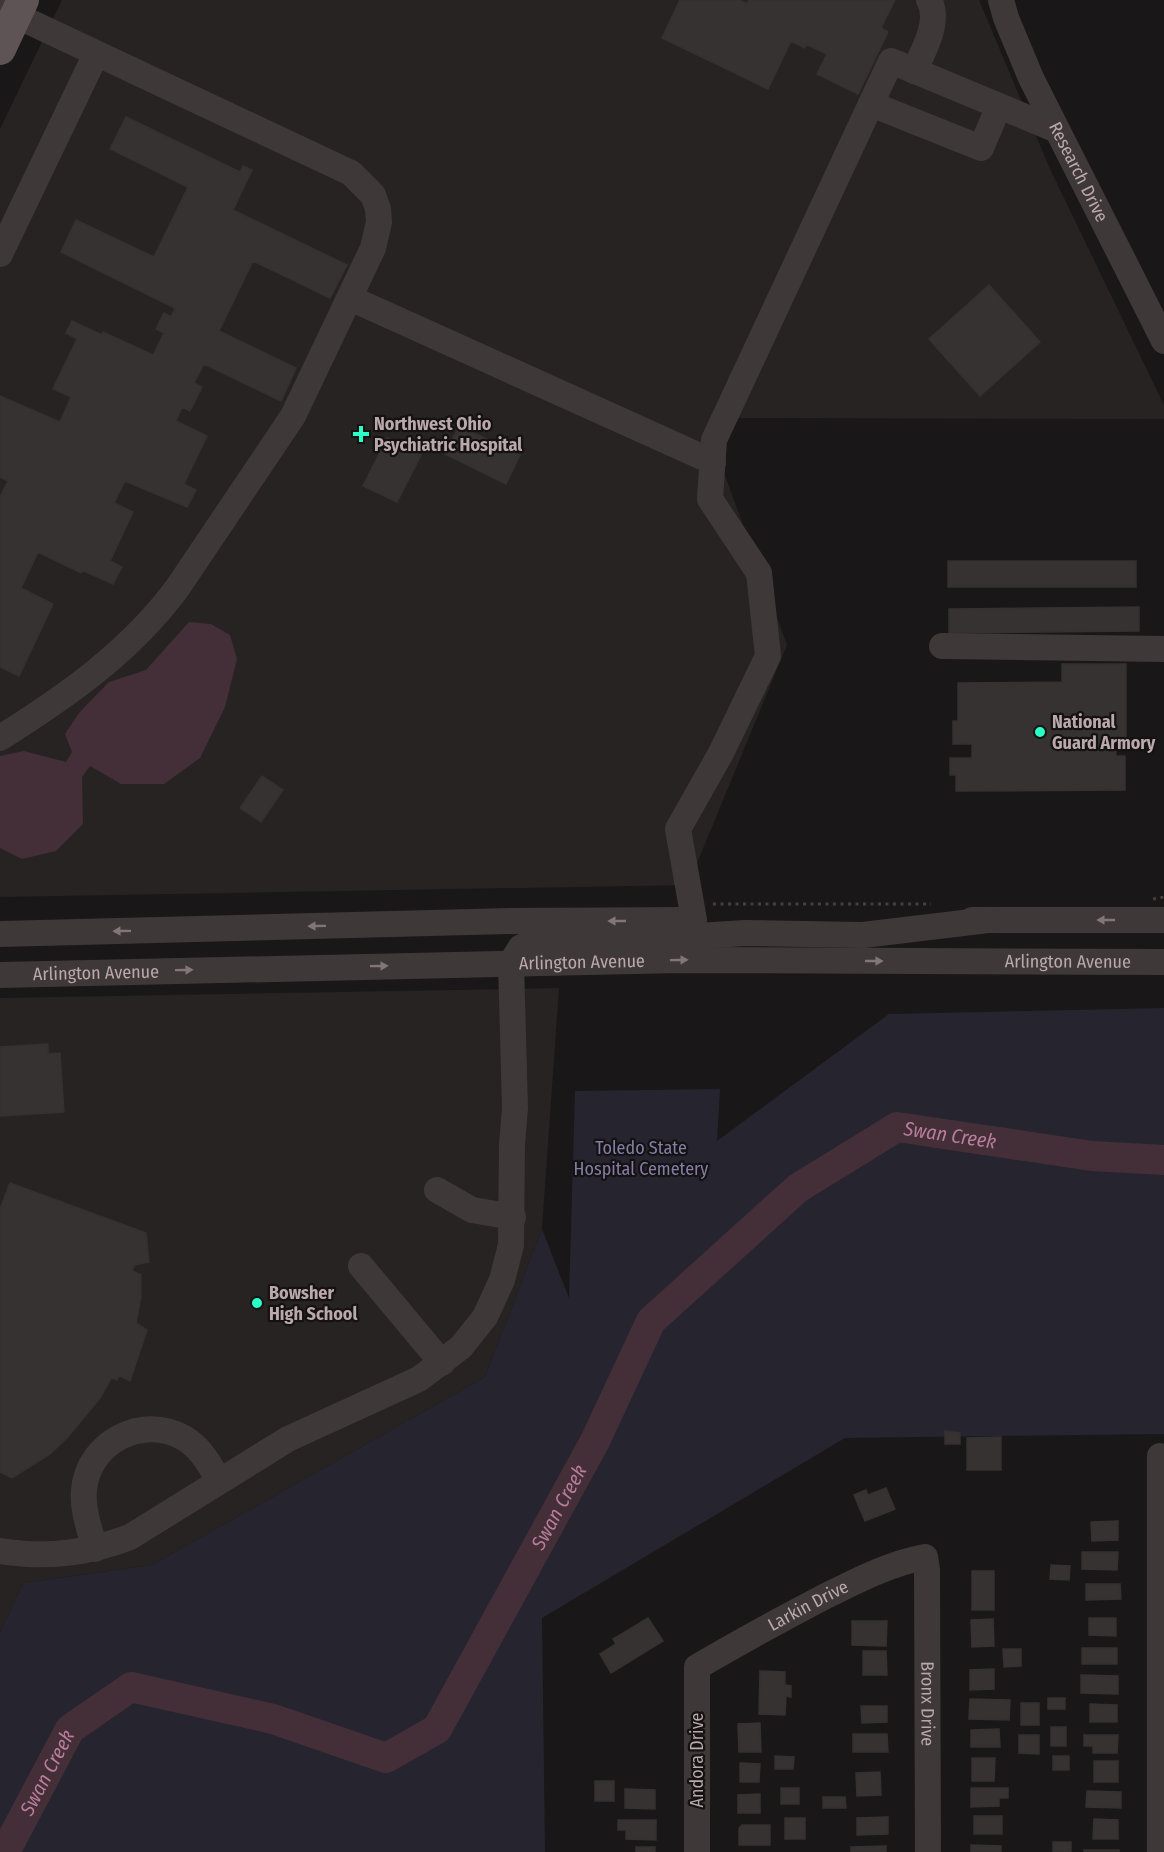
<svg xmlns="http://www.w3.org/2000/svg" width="1164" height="1852" font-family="'Fira Sans Condensed',sans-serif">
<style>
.built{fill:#272323}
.green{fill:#26252f}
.water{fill:#442f39}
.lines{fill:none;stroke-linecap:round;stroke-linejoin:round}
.river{stroke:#442f39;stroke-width:30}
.building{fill:#363232;stroke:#363131;stroke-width:1.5}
.path{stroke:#463e3f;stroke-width:3;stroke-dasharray:3 4.5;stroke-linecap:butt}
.minor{stroke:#3f3838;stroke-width:26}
.major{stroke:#5e5355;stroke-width:32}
.oneway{fill:#837678}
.poi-dot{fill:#29ffc6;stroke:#141212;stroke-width:2}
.labels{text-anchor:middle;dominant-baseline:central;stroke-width:4.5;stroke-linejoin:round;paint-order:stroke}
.street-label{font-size:18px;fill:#baa8ac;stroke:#141212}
.poi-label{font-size:18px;font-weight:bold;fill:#baa8ac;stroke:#141212;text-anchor:start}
.park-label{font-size:18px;fill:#837ea7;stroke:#141212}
.water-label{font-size:20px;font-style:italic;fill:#b87d98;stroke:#141212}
</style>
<rect width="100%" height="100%" fill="#191717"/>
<path class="built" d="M62 0H979L1050 169 1164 405V419L727 418 716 451 787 645 688 885 0 897V129Z
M559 988 542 1229 485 1377 152 1565 23 1583 0 1633V998Z"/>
<path class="green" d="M1164 1008V1434L845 1438 542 1618 545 1852H0V1633L23 1583 152 1565 485 1377 542 1229 569 1298 575 1091 720 1089 717 1141 889 1014Z"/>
<path class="water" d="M189 622 211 624 230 635 237 659 225 707 200 758 164 784H121L90 766 82 777 83 824 56 851 22 859 0 848V756L24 751 66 762 72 752 65 734 79 713 109 682 146 670Z"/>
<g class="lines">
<path class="river" id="s1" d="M5 1852 70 1729 131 1687 273 1719 386 1758 437 1729 595 1441 651 1321 798 1188 897 1127 1092 1156 1164 1160"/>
</g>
<path class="building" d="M680 0H740L747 4 749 0H895L881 28 888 32 858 94 817 74 827 54 806 44 805 48 791 41 768 89 662 38Z
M126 117 240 172 243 166 252 170 233 210 347 265 330 298 253 261 219 331 296 368 281 401 204 364 194 383 202 387 190 411 182 407 176 421 207 436 184 484 196 490 187 507 125 481 114 503 133 512 110 561 122 567 113 584 82 570 81 573 38 552 21 588 53 604 19 676 0 667V497L8 481 0 477V396L60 422 71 397 53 389 77 339 66 333 72 321 102 335 103 332 153 355 164 333 156 329 164 313 171 317 175 308 61 252 76 220 154 257 188 187 110 149Z
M989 285 1040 342 980 396 929 339Z
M459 426 520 455 506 484 445 454Z
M387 438 421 455 397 502 363 486Z
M948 561H1136V587H948Z
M1139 607V631L949 633V609Z
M1062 664H1126V745H1115L1116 756H1125V790L956 791V775H950V758H972V744H953V721H958V683L1062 682Z
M262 776 283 790 261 822 240 808Z
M48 1044V1054L60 1053 64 1112 0 1116V1047Z
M10 1183 146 1233 149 1262 135 1265 132 1271 141 1275V1296L136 1323 147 1330 130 1381 119 1375 117 1380 112 1377 100 1398 67 1438 50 1454 12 1478 0 1472V1209Z
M945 1431 960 1433V1444H945Z
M1001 1437V1470H967V1438Z
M886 1488 895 1509 865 1521 854 1495 866 1490 868 1495Z
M1118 1521V1540L1092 1541 1091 1522Z
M1082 1552H1118L1117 1570 1082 1569Z
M1051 1565 1070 1566 1069 1580 1050 1579Z
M972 1571H994V1610H972Z
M1086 1584H1120L1121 1599 1086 1600Z
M648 1618 663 1641 611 1673 600 1654 616 1644 613 1639Z
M1089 1618H1116V1636L1089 1635Z
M993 1619 994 1646 972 1647 971 1620Z
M852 1621H887L886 1646 852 1645Z
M1082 1648H1117V1664H1082Z
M1003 1649H1021V1666L1004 1667Z
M863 1651H886L887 1675H863Z
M994 1669V1689L970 1690V1670Z
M760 1671 785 1672V1685L791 1686V1697L786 1696 785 1715 759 1714Z
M1081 1675 1118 1676V1694L1081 1693Z
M1048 1698H1065V1709H1048Z
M970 1699 1010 1700 1009 1720 969 1719Z
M1021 1703H1039V1725H1021Z
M1090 1704 1117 1705V1722H1090Z
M861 1706H887V1722L862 1723Z
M760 1723 761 1752H739L738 1724Z
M1051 1727H1066V1746H1051Z
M999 1729 1000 1747H971V1730Z
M853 1734H887L888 1752H853Z
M1019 1735H1039V1754L1019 1753Z
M1084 1735H1118L1117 1753H1093V1746H1084Z
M775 1756 794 1757 793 1769H775Z
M1053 1756H1069V1770H1053Z
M972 1758H995L994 1781H972Z
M1094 1761H1118V1782H1094Z
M740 1763 760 1764 759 1782H740Z
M880 1772 881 1795 857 1796 856 1773Z
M595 1781H614V1801H595Z
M781 1788H799V1804H781Z
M971 1788H1008V1798H999V1806L971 1807Z
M625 1789 655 1790V1809L625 1808Z
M1087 1791 1121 1792V1808L1086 1807Z
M760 1794V1813H738V1795Z
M823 1797H845L846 1808H823Z
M974 1816H1002V1834H974Z
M888 1817V1834L857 1835V1818Z
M785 1818H805V1839H785Z
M1094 1819 1118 1820V1839H1093Z
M618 1820H656V1840L626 1839V1830H618Z
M742 1825H770V1845H739V1828Z
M1053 1842H1071V1852H1053Z
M971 1845 1001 1846V1852H971Z
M886 1846V1852H851V1847Z
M636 1847H655V1852H636Z
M1084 1850H1119V1852H1084Z"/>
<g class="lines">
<path class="path" d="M1153 899 1164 897
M713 904H931"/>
<g class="minor">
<path id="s2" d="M1001 0 1006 18 1031 78 1164 341"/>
<path d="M0 8 351 173 373 195 378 209 379 222 373 248 293 416 178 587C131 651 67 696 0 738"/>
<path d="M914 71C923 52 941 21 929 0"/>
<path d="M871 104 981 148 999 106"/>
<path d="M0 254 96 54"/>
<path d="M350 298 713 462"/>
<path d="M942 646 1164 649"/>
<path d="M694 920 678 829 721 753 768 656 759 573 710 499 714 440 891 61 1057 130"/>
<path d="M972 920H1164"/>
<path d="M0 934 510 921 690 920"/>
<path id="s3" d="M0 975 682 960 1164 962"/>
<path d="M437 1190 472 1210 513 1217"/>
<path d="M361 1266 442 1363"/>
<path d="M1160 1456V1852"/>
<path d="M95 1549C90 1530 82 1510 84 1490 88 1442 143 1414 184 1438 201 1448 209 1464 219 1480"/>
<path d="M0 1551C46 1558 86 1554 130 1537L288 1439 419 1379 461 1347 485 1317 502 1280 511 1245 512 1145 515 1108 511 963 521 947 542 940H629L746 933 863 935 988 920"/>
<path id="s4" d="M697 1852V1667C738 1643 780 1620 822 1598 856 1581 888 1564 925 1557L927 1570 928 1852"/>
</g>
<path class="major" d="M0 49 23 0"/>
</g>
<defs><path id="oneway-solid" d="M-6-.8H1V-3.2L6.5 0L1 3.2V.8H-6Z" transform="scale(1.5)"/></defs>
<g class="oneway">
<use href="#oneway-solid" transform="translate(1106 920) rotate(180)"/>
<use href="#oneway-solid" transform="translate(617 921) rotate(180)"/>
<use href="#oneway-solid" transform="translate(317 926) rotate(179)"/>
<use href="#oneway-solid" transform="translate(122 931) rotate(179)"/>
<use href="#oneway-solid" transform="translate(679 960) rotate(-1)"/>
<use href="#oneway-solid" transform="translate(874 961)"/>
<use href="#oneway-solid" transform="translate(379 966) rotate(-1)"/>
<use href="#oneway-solid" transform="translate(184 970) rotate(-1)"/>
</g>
<g class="poi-dot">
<path d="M358 425h6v6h6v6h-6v6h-6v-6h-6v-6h6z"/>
<circle cx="1040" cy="732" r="6"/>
<circle cx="257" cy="1303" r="6"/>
</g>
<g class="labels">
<g class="street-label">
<text stroke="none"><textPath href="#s2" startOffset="189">Research Drive</textPath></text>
<text stroke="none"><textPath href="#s3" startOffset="582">Arlington Avenue</textPath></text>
<text stroke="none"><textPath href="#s3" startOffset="1068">Arlington Avenue</textPath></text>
<text stroke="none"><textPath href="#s3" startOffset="96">Arlington Avenue</textPath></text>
<text stroke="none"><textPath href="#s4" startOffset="312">Larkin Drive</textPath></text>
<text stroke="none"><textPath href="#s4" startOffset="586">Bronx Drive</textPath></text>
<text transform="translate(697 1760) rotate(-90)">Andora Drive</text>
</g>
<g class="poi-label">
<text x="374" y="424">Northwest Ohio<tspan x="374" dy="21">Psychiatric Hospital</tspan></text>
<text x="1052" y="722">National<tspan x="1052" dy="21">Guard Armory</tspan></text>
<text x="269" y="1293">Bowsher<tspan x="269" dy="21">High School</tspan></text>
</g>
<g class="park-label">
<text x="641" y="1148">Toledo State<tspan x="641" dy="21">Hospital Cemetery</tspan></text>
</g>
<g class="water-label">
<text stroke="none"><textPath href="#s1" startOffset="1366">Swan Creek</textPath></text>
<text stroke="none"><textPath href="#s1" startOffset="790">Swan Creek</textPath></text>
<text stroke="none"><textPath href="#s1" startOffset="90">Swan Creek</textPath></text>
</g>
</g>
</svg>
